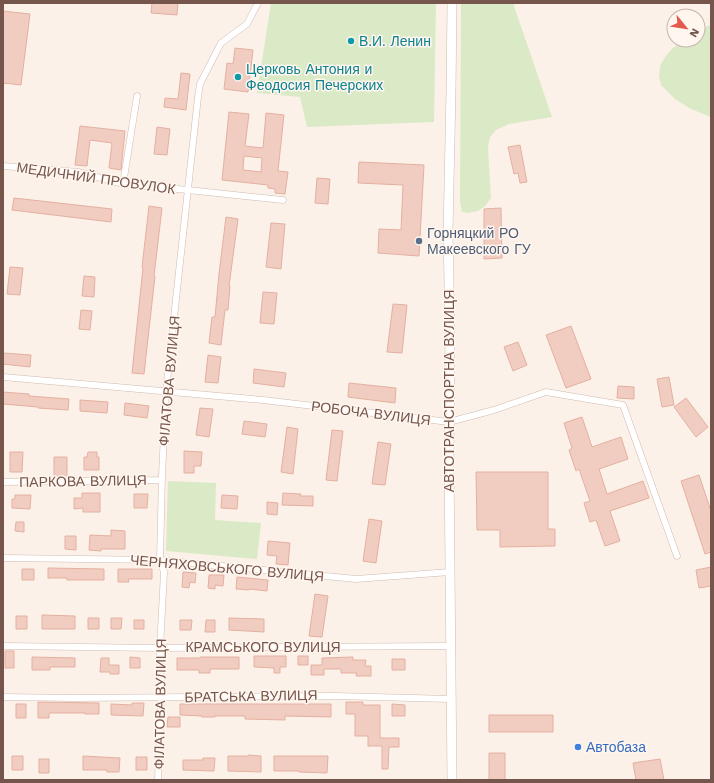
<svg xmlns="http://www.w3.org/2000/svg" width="714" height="783" font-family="'Work Sans',sans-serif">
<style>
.green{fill:#daeac6}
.building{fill:#f1ccc0;stroke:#e4b0a0;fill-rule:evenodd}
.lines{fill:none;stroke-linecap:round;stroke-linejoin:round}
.street-casing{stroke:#d0bab0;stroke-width:7}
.secondary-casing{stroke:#d3b9ae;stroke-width:10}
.street{stroke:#fff;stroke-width:6}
.secondary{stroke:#fff;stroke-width:9}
.culture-dot{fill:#0f9aa8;stroke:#fff6ef;stroke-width:1.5}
.service-dot{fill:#5c6f8a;stroke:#fff6ef;stroke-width:1.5}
.shop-dot{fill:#3f7fe0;stroke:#fff6ef;stroke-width:1.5}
.labels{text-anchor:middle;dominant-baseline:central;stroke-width:3;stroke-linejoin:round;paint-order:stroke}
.culture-label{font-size:14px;fill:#0d838f;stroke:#fff6ef;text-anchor:start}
.street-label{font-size:14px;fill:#76554c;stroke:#fff6ef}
.service-label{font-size:14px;fill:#4e5e75;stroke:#fff6ef;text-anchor:start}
.shop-label{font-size:14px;fill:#366cbe;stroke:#fff6ef;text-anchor:start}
</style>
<rect width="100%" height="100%" fill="#fcf1e8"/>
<path class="green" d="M271 3H436L434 122 307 127 300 97 257 93Z
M461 3H513L552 117 509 124 496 130 490 137 488 147 491 198 485 206 478 211 468 213 462 212 460 202Z
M711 25V117L691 109 675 99 661 85 659 76 660 66 665 57 672 49 683 40H698V31L704 27Z
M168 481 216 483 215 520 261 523 257 559 166 551Z"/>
<path class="building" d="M152 3H178L177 15 151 13Z
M3 11 30 14 21 85 3 83Z
M235 48 253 50 248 92 224 89 227 63 233 64Z
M181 73 190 74 186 110 164 107 165 98 178 99Z
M229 112 249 114 245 146 263 148 266 113 284 115 278 171 288 172 285 194 275 193V189L268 188V185L222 180ZM244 156 262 158 261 172 243 170Z
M80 126 125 131 121 170 109 168 112 143 90 140 87 166 75 165Z
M157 127 170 129 167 155 154 154Z
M520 145 527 182 520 183 518 173 514 174 508 147Z
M359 162 424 165 419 256 378 253 379 229 401 230 403 185 358 183Z
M317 178 330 179 328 204 315 203Z
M14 198 112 209 111 222 12 210Z
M149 206 162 208 154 276H155L144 374 132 373 143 268 142 267Z
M501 208 502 258 484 259V209Z
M226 217 238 219 229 286H230L228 310H225L221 345 209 343 212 317H215L219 274Z
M271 223 285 224 281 269 266 267Z
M10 267 23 268 20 295 7 294Z
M84 276 95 277 94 297 82 296Z
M263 292 277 293 274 324 260 323Z
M393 304 407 305 402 353 387 352Z
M81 310 92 311 90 330 79 329Z
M571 326 591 379 566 388 546 335Z
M518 342 527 365 513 371 504 347Z
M3 353 31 355 30 367 3 364Z
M208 355 221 357 218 383 205 382Z
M254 369 286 373 284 387 253 383Z
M669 377 674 405 662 407 657 379Z
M349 383 396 388 395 403 348 397Z
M618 386 634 387V399L617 398Z
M3 392 29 394V396L69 399 68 410 38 408V407L3 404Z
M686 398 708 427 696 437 674 407Z
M80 400 108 402 107 413 80 411Z
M125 403 149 406 147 418 124 415Z
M200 408 213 409 209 437 196 435Z
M582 417 592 447 621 437 628 459 599 469 607 494 643 481 649 498 610 511 620 541 605 546 596 520 590 522 584 503 590 501 579 469 576 471 569 450 572 448 564 423Z
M244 421 267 424 265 437 242 434Z
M287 427 298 429 293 474 281 472Z
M332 430 343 431 337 481 326 480Z
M378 442 391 444 385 485 372 484Z
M184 451 202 452 201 466H194V473H184Z
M10 452H23L22 472H10Z
M88 452H97V457H99V470H84V457H87Z
M54 457H67V476H54Z
M476 472H548V529H555V546L500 547V530H477Z
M699 475 711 511V552L705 554 681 481Z
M82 493H100V512H83V508L74 509V498H82Z
M283 493 301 494 300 496H313V506L282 505Z
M134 494H148L147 508H134Z
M15 495H31L30 509 12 508V499H15Z
M222 495 238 496 237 509 221 508Z
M267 502 278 503 277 515 267 514Z
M369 519 382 521 376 563 363 561Z
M16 522H24V532L15 531Z
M111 530 125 531V549H101V551L89 550 90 535 111 536Z
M65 536H76V550L65 549Z
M268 541 290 543 288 565 276 564 277 556 267 555Z
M711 567V586L699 588 696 570Z
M48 568 104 569V580H67V578H48Z
M22 569H34V580H22Z
M118 569H152V579H128L129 582H118Z
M183 572 196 573 195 583 190 582 189 588 182 587Z
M209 575H224L223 586 215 585V589L208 588Z
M237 577 268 580 267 591 249 589V590L236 589Z
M315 594 328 596 322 637 309 636Z
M42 615 75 616V629H42Z
M16 616H27V629H16Z
M88 618H99V629H88Z
M111 618H122L121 629H111Z
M229 618 264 619V632L229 630Z
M134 620H144V629H134Z
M180 620H192L191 630H180Z
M206 620H215V632H205Z
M5 651H14V668H5Z
M254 656H286V667H280V673H274V668L254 667Z
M298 656H308V665H298Z
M32 657 75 658V667H50V670H32Z
M130 657 140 658V668H130Z
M200 657H239V669H210V673H199V670H177V658H200Z
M353 657V660H366L365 666H371V676H356L357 673H341V669H324V675H311V665H322V658Z
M101 658H109V665H119V674H110V672H100Z
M392 659H405V670H392Z
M38 702 99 703V714H85V713H49V718H38Z
M346 702H363V705H380V738H399V747H389L388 769H382V746H368V736H355V714H346Z
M132 703H144L143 716 111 715V704L132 705Z
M16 704H26V718H16Z
M180 704H331V717L285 716V720L245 719V716H215V717H202V716L180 715Z
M392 704 405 705V716H392Z
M489 715H553V732H489Z
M168 717H180V727H167Z
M489 753H505V780H489Z
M248 755 261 756V772L228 771V756H248Z
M12 756H23V770H12Z
M83 756 120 758 119 772H107V770H83Z
M274 756H328L327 773 299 772V771H274Z
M136 757H147V770H136Z
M203 758H215L214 771 183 770V760H203Z
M39 759H49V773H39Z
M660 759 664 780H636L633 763Z"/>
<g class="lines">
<g class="street-casing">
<path id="street" d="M3 166 78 172 123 184 188 190 283 200
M123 184 137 96
M3 377 263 400 449 422 494 410 546 392 623 405 677 556
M3 482 162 480
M3 558 160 560 356 579 450 572
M3 646 160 648 450 646
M3 697 75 698 335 696 451 699
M158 780 161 698 160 648 164 572 160 560 162 476 166 391 198 97 200 84 221 43 247 24 258 3"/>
</g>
<g class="secondary-casing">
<path id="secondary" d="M452 3 451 91 448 232 450 333 449 462 452 780"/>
</g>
<use href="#street" class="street"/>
<use href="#secondary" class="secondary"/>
</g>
<g class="culture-dot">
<circle cx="351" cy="41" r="4"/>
<circle cx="238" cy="77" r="4"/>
</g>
<circle class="service-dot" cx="419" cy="241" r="4"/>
<circle class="shop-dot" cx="578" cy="747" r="4"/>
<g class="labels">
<g class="culture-label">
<text x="359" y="41">В.И. Ленин</text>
<text x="246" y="69">Церковь Антония и<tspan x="246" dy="16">Феодосия Печерских</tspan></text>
</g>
<g class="street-label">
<text transform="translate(96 178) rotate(8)">МЕДИЧНИЙ ПРОВУЛОК</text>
<text transform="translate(169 381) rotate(-85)">ФІЛАТОВА ВУЛИЦЯ</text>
<text transform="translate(449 391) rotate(-90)">АВТОТРАНСПОРТНА ВУЛИЦЯ</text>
<text transform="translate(371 413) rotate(7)">РОБОЧА ВУЛИЦЯ</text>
<text transform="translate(83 481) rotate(-1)">ПАРКОВА ВУЛИЦЯ</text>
<text transform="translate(227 568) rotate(5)">ЧЕРНЯХОВСЬКОГО ВУЛИЦЯ</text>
<text x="263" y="647">КРАМСЬКОГО ВУЛИЦЯ</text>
<text transform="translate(251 696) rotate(-1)">БРАТСЬКА ВУЛИЦЯ</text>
<text transform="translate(160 704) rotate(-89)">ФІЛАТОВА ВУЛИЦЯ</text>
</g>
<g class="service-label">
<text x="427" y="233">Горняцкий РО<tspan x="427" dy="16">Макеевского ГУ</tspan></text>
</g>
<g class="shop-label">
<text x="586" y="747">Автобаза</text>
</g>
</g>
<rect width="714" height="783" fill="none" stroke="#76554c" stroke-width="8"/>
<g transform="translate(686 28) rotate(120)"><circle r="19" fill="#fff6ef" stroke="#c8b6ae"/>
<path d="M0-3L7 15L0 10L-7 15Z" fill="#e45a4f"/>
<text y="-6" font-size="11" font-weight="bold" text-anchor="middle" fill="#76554c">N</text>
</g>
</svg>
